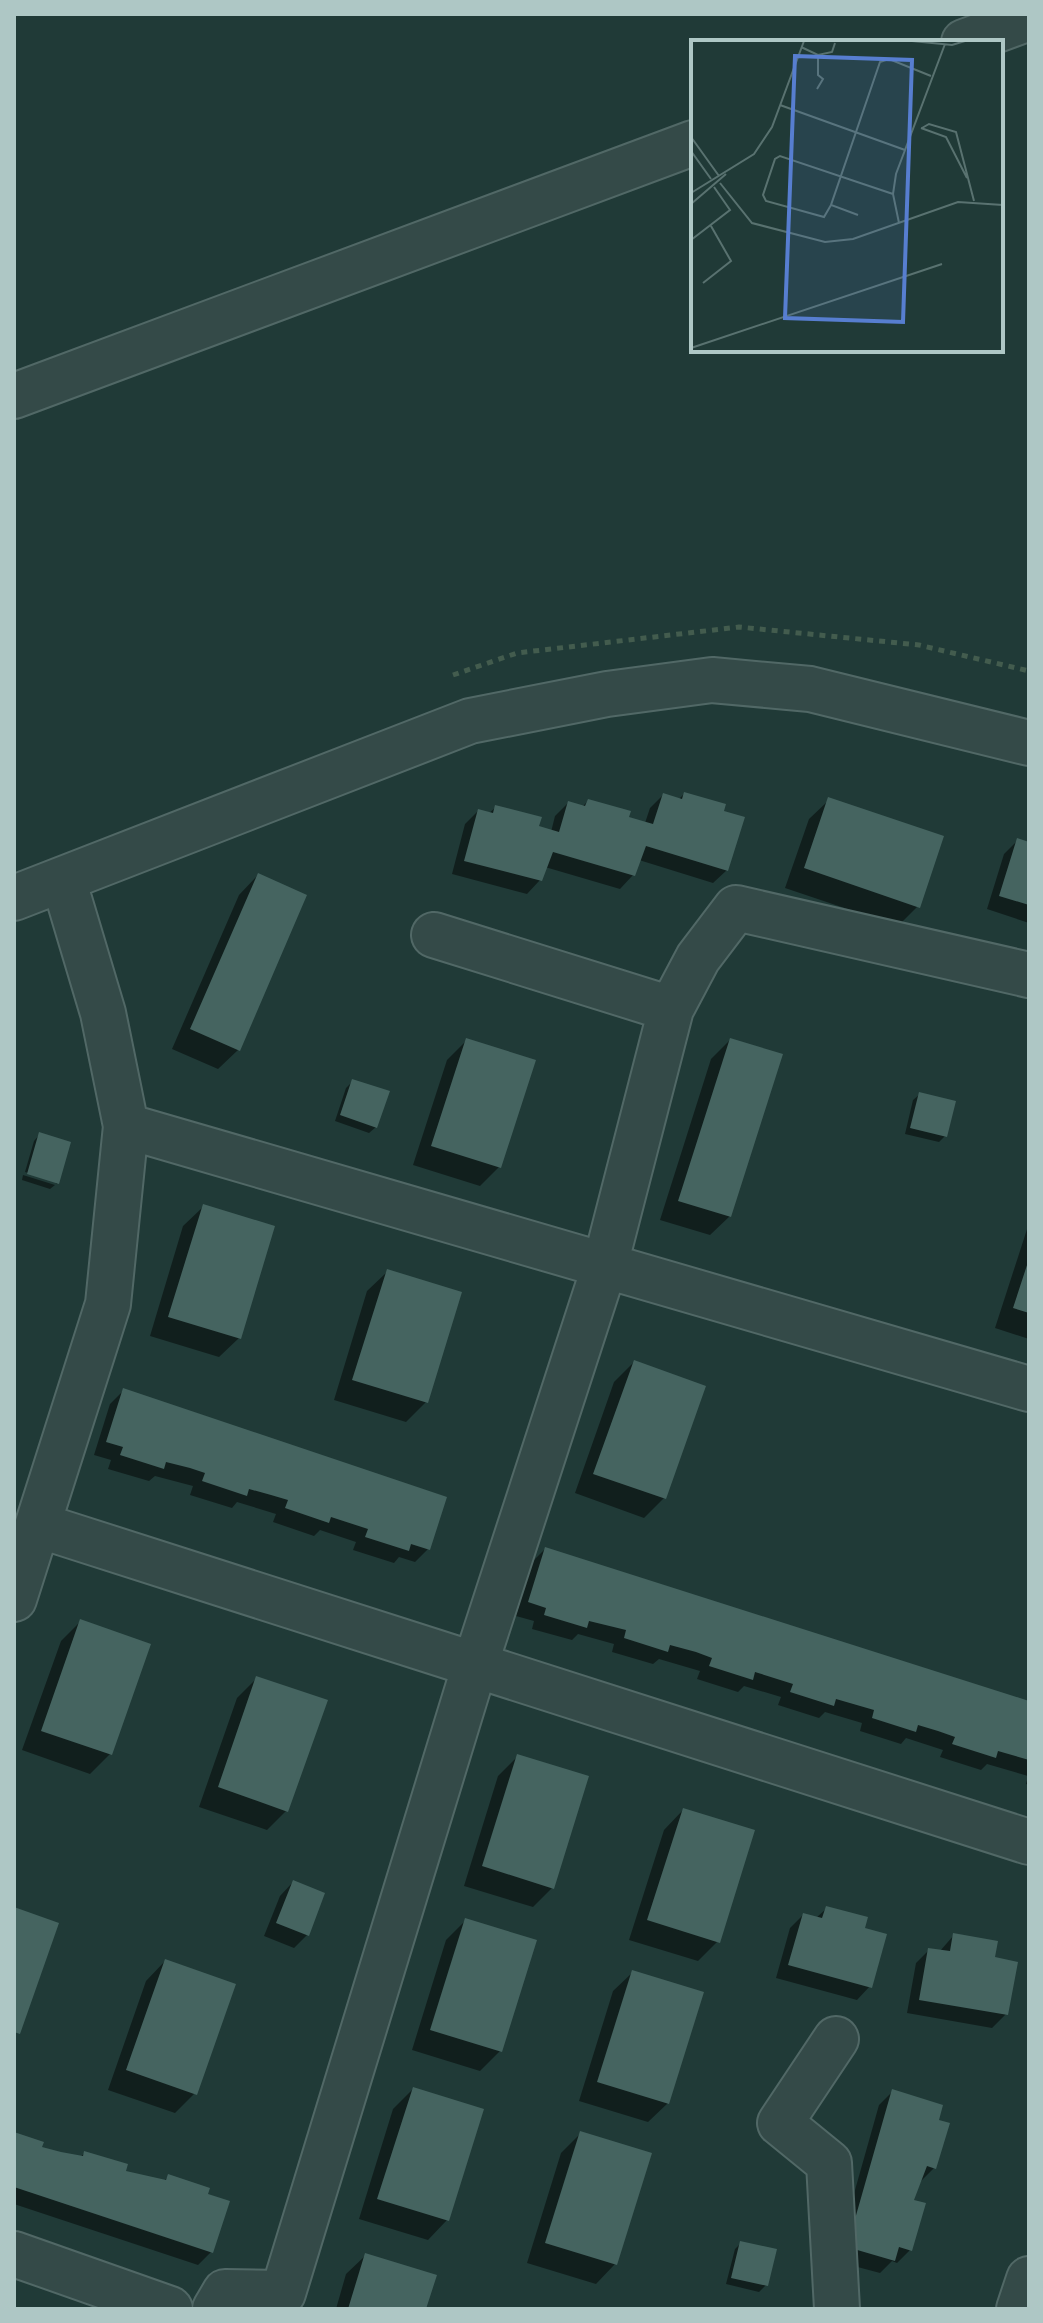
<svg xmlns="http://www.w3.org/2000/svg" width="1043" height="2323" font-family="'Noto Sans',sans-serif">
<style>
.shadow{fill:#0007}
.building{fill:#456460}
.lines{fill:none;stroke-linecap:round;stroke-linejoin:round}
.minor-casing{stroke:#516866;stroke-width:48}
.path{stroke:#435c4e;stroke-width:5;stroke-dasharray:6 6;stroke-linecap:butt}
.minor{stroke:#344a48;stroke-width:44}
.inset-road{fill:none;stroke:#597270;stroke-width:2}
.view{fill:#577ed0;fill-opacity:0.15;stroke:#577ed0;stroke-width:4}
.inset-edge{fill:none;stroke:#aec7c5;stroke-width:4}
</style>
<rect width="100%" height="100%" fill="#203a37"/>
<path class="shadow" d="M684 794 727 870 713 883 639 860 633 875 620 889 545 867 540 880 527 894 452 874 465 824 478 811 488 814 496 807 537 828 551 832 555 816 568 803 582 807 588 801 626 818 645 823 650 808 663 795 678 800Z
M829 800 918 906 898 926 785 888 809 819Z
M1017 841 1029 845V923L987 909 1004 854Z
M258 875 238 1050 218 1069 172 1049 239 895Z
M467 1040 499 1167 480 1186 413 1165 447 1060Z
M730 1040V1216L710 1235 660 1220 711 1059Z
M353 1081 376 1127 369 1133 335 1121 346 1088Z
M920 1094 945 1136 939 1142 905 1134 913 1100Z
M40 1134 57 1183 56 1184V1181L25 1172 34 1141Z
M23 1175 55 1185 50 1189 22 1180Z
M203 1207 239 1338 219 1357 150 1336 183 1226Z
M1029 1223V1339L995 1328Z
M387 1272 459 1294 426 1402 406 1422 334 1400 367 1291Z
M634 1362 704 1387 664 1498 644 1518 575 1493 614 1382Z
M123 1391 428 1549 415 1562 399 1557 394 1563 353 1550 356 1542 320 1530 314 1536 273 1522 276 1514 237 1502 232 1508 190 1495 193 1486 155 1476 149 1481 108 1469 111 1460 94 1455 110 1404Z
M545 1549 1029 1703V1785L1026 1784 1028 1776 987 1764 981 1770 940 1757 943 1750 906 1738 901 1744 860 1731 862 1723 825 1712 819 1718 778 1705 781 1697 744 1686 738 1692 697 1679 700 1671 659 1659 653 1664 612 1652 614 1644 578 1634 572 1640 532 1629 534 1621 516 1616 532 1562Z
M80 1622 110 1754 90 1774 22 1750 61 1641Z
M257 1678 287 1810 267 1830 199 1807 237 1698Z
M518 1756 552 1888 533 1907 464 1886 498 1776Z
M683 1810 718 1941 698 1961 629 1940 664 1830Z
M293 1882 307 1935 294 1948 264 1936 280 1896Z
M827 1908 862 1929 870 1986 857 2000 776 1978 790 1928 803 1915 816 1918Z
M466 1920 500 2051 480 2071 412 2050 446 1940Z
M954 1935 992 1959 1006 2014 992 2028 907 2013 916 1963 929 1950 940 1951Z
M165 1961 195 2093 175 2113 108 2090 146 1981Z
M633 1972 668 2103 648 2122 579 2101 613 1991Z
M413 2089 447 2220 428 2240 359 2219 393 2109Z
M892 2092 936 2121 934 2168 921 2181 912 2201 910 2250 897 2263 892 2261 880 2273 835 2261 879 2105Z
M581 2133 615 2264 596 2284 527 2263 561 2153Z
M14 2134 39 2148 80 2157 85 2153 124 2172 163 2182 169 2176 211 2252 198 2265 14 2204Z
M741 2243 766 2285 759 2292 726 2284 735 2249Z
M366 2255 424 2309H336L346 2274Z"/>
<path class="building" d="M684 792 726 804 724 811 745 817 728 871 646 846 635 876 553 852 542 881 464 861 478 809 493 813 495 805 542 817 539 826 559 832 568 801 585 806 588 799 631 811 629 817 653 824 663 793 682 799Z
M828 797 944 836 920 908 804 868Z
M1017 838 1029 842V905L999 896Z
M258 873 307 895 240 1051 190 1029Z
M466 1038 536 1060 501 1168 431 1146Z
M730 1038 783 1054 731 1217 678 1201Z
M352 1079 390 1091 377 1128 340 1115Z
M919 1092 956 1101 947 1137 910 1128Z
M39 1132 71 1142 59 1184 27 1174Z
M203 1204 275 1226 241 1339 168 1317Z
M1028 1262H1029V1313L1013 1308Z
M387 1269 462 1292 428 1403 352 1380Z
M634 1360 706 1386 666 1499 593 1474Z
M123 1388 447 1497 430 1550 411 1544 409 1551 365 1537 368 1529 331 1517 329 1523 285 1508 288 1500 271 1495 249 1489 247 1496 202 1481 205 1473 190 1468 166 1462 164 1469 120 1455 123 1447 106 1442Z
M545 1547 1029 1701V1760L998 1751 996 1758 952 1744 955 1737 938 1731 918 1725 916 1732 872 1718 874 1710 836 1699 834 1706 790 1692 793 1684 755 1672 753 1680 709 1666 712 1658 696 1652 670 1645 668 1652 624 1638 626 1630 589 1621 587 1628 544 1615 546 1608 528 1602Z
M80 1619 151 1644 112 1755 41 1731Z
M256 1676 328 1700 288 1812 218 1787Z
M517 1754 589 1776 554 1889 482 1866Z
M683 1808 755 1830 720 1943 647 1920Z
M293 1880 325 1893 309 1936 276 1923Z
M826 1906 868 1917 865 1928 887 1934 872 1988 788 1965 803 1913 822 1918Z
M14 1907 59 1923 20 2034 14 2032Z
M465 1918 537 1940 502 2052 430 2030Z
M953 1933 998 1941 995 1957 1018 1962 1008 2015 919 2000 928 1948 950 1951Z
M165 1959 236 1984 197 2095 126 2070Z
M632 1970 704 1992 669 2104 597 2082Z
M413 2087 484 2109 449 2221 377 2199Z
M892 2089 943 2105 939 2120 950 2123 936 2169 927 2166 914 2200 926 2203 912 2251 899 2247 895 2261 847 2247Z
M580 2131 652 2153 617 2265 545 2243Z
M14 2132 44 2142 42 2147 61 2152 83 2156 84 2151 128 2164 126 2171 166 2180 168 2174 210 2188 208 2194 230 2201 213 2253 14 2187Z
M740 2241 777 2249 768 2286 731 2278Z
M365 2253 437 2275 426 2309H348Z"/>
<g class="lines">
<g class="minor-casing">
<path id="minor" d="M964 42 1029 18
M14 396 693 143
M14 898 470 721 607 694 712 680 810 689 1029 743
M671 1009 698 958 736 908 1029 975
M126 1126 1029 1389
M38 1525 1029 1842
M14 1599 108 1304 126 1126 103 1013 63 879
M836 2039 780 2123 829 2163 837 2309
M14 2254 170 2309
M215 2309 225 2292 283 2293 475 1665 605 1265 671 1009 434 935
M1019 2309 1029 2279"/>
</g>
<path class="path" d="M453 675 517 653 739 627 919 645 1029 671"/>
<use href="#minor" class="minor"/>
</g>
<g transform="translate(691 40)">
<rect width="312" height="312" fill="#203a37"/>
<path class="inset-road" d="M221 1 261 5 274 1M110 7 127 15 141 12 144 3M126 49 132 39 127 35V15M89 65 214 110M230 88 255 97 276 138M231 88 238 84 265 92 283 161M0 97 28 136M0 111 20 139M29 143 61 183 134 202 162 199 267 162 312 165M0 153 63 114 81 87 113 1M0 164 35 134M140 165 133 177 75 161 72 155 84 119 89 116 202 154M167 175 140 165 189 22 198 19 240 36M208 183 202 154 205 134 254 4M0 200 39 170 23 147M12 243 40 221 20 186M0 308 251 224"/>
<path class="view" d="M104 16 221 20 212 282 94 278Z"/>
<rect width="312" height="312" class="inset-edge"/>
</g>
<rect width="1043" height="2323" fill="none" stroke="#aec7c5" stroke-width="32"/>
</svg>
